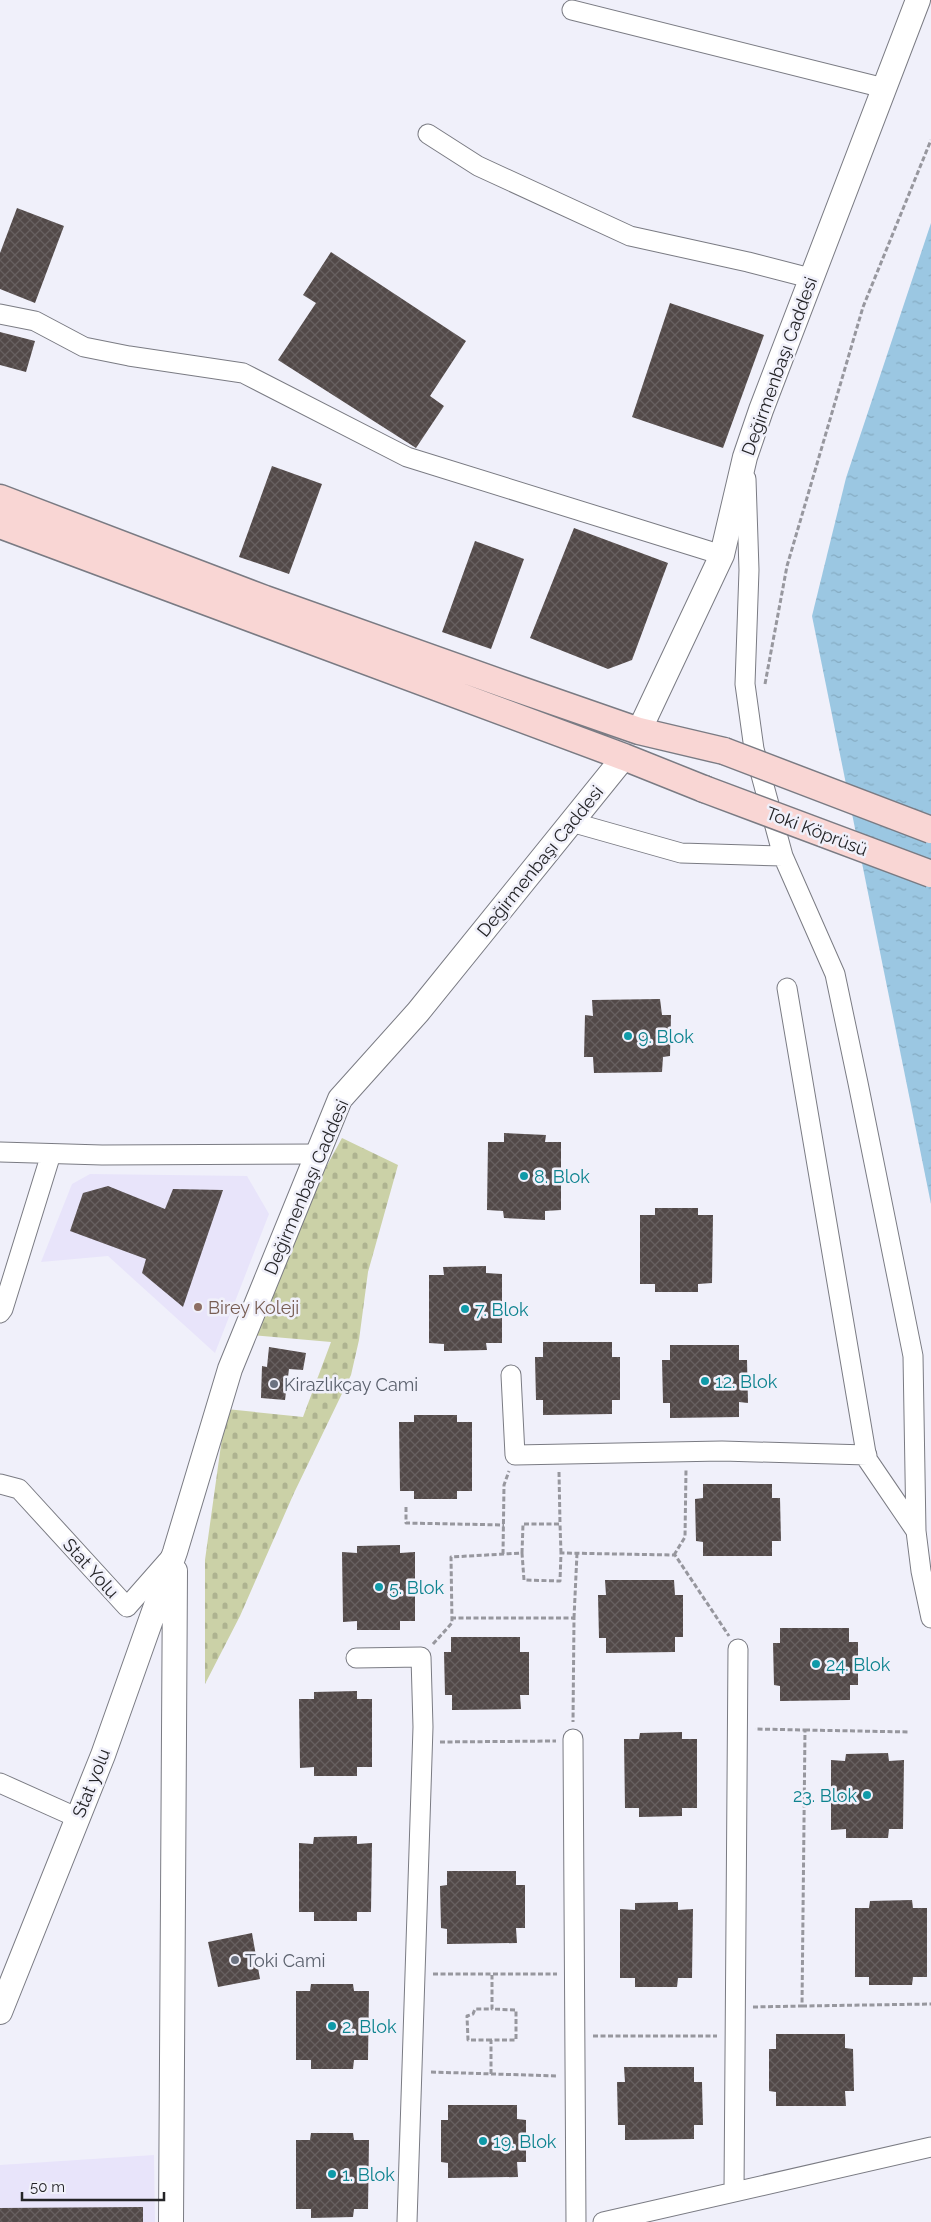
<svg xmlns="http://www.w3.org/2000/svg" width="931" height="2222" font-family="Raleway,sans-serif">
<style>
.industrial{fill:#e8e4fa}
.cemetery{fill:url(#cemetery-stones)}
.water{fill:url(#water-ripples)}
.building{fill:url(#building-cross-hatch)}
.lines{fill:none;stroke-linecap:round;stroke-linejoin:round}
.minor-casing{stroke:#7a7b83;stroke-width:21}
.tertiary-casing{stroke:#7a7b83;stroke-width:26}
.secondary-casing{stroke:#7a7b83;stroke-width:29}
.path{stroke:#97979e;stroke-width:3;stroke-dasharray:5 2.5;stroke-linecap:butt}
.minor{stroke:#fff;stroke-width:19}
.tertiary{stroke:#fff;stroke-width:24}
.secondary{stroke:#f9d6d4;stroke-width:26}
.secondary-bridge-casing{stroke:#7a7b83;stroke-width:29;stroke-linecap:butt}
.secondary-bridge{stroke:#f9d6d4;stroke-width:26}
.culture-dot{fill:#0f9aa8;stroke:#f0f0fa;stroke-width:2}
.education-dot{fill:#8d6e63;stroke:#f0f0fa;stroke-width:2}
.worship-dot{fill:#6b7280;stroke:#f0f0fa;stroke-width:2}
.labels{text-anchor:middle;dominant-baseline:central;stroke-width:5;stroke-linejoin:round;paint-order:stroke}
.street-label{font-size:18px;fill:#242427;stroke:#f0f0fa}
.culture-label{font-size:18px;fill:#0d838f;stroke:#f0f0fa;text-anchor:start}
.education-label{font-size:18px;fill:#785e54;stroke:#f0f0fa;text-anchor:start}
.worship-label{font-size:18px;fill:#5b616d;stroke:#f0f0fa;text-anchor:start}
</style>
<defs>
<pattern id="cemetery-stones" width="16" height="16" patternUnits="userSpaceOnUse" patternTransform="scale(1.25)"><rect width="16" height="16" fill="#cbd1a7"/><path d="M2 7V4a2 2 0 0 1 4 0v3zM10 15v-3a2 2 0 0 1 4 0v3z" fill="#aeb390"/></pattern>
<pattern id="water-ripples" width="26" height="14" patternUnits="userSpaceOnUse" patternTransform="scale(1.25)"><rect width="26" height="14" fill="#9bc7e2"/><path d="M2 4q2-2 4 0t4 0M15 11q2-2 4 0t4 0" fill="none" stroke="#85abc2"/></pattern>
<pattern id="building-cross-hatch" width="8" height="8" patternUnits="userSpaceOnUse" patternTransform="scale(1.25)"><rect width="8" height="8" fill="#524948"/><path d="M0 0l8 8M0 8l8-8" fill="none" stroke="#676060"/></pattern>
</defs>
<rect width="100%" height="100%" fill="#f0f0fa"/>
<path class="industrial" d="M90 1174 247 1176 269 1214 215 1353 108 1256 41 1262 72 1184Z
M154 2155 155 2222H0V2165Z"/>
<path class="cemetery" d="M342 1138 398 1165 368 1272 359 1340 351 1375 294 1493 240 1616 205 1684V1560L226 1409 303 1417 331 1342 251 1335 316 1167 325 1169Z"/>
<path class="water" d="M931 223V1204L812 616 846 478Z"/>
<path class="building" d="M17 208 64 226 35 303 0 289V253Z
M331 252 466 341 430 396 444 406 416 448 278 360 316 303 303 295Z
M670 303 764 335 723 448 632 417Z
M0 332 35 341 26 372 0 365Z
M272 466 322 484 289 574 239 557Z
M574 528 668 563 632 660 608 669 530 638Z
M475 541 524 559 491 649 442 632Z
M660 999 662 1015H671L670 1056 663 1057 662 1072 594 1073 593 1057H584L585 1015 593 1016 592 1000Z
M504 1133 546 1135 545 1142H561V1210L545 1211V1220L504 1218 503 1211 487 1210 488 1142H504Z
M108 1186 165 1209 173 1189 223 1190 183 1307 142 1273 146 1259 70 1231 83 1193Z
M655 1208H698V1215H713L712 1283 698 1284V1292H655V1284H640V1215H655Z
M486 1266V1273L502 1274V1343H486L487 1350 444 1351V1344L429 1343V1275H444L443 1267Z
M543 1342H612V1357H620V1400H612V1414L543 1415V1400H536L535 1357H543Z
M670 1345H739V1360H747L748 1403 739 1402V1417L670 1418V1403H663L662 1360H670Z
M269 1347 306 1353 303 1370 289 1369 285 1400 261 1398 262 1366 267 1367Z
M414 1415H457V1422H472V1491H457V1499H414V1491H400L399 1422H414Z
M703 1484H772V1498H780L781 1541H772V1556H703V1542L696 1541 695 1499 703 1498Z
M400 1545V1553L415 1552V1621H400V1630H357V1621L343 1622 342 1552 357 1553V1546Z
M605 1580H674L675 1595H683V1637H675V1652L606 1653V1638H599L598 1595H606Z
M780 1628H849V1642H858V1685H850V1700L780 1701V1686L774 1685 773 1643H780Z
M451 1637H520V1652H529V1695H520L521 1709 452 1710V1695H445L444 1652H451Z
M357 1691V1699H372V1767H357V1776H314V1767L300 1768 299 1699H314V1692Z
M682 1732V1739H697V1808H682V1816L639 1817V1808H625L624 1739H639L640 1733Z
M888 1753 889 1761 904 1760 903 1829H889L888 1838H846V1829L831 1830V1760L845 1761 846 1754Z
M357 1836V1844L372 1843 371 1912H357V1921H314V1912H299V1843L313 1844 314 1837Z
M447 1871H516V1885H525V1928H516L517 1943 447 1944V1929L441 1928 440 1886 447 1885Z
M912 1900 913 1908H927V1977H913L912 1985H869V1977H855V1908H869L870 1901Z
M678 1902V1910L693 1909 692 1978H678L677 1987H635V1978H620V1909L635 1910V1903Z
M252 1933 260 1979 218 1987 208 1942Z
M311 1984H353L354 1991H369L368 2060H354L353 2069H311V2060H296V1991H310Z
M776 2034H845V2048L853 2049 854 2091H845L846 2106H776V2092L769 2091V2049H776Z
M624 2067H694V2082H702L703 2125H694V2139L625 2140V2125H618L617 2082H625Z
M448 2105H517V2119L526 2120V2162H517L518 2177 448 2178V2163L441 2162V2120H448Z
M311 2133H353L354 2140H369L368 2209H354L353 2217 311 2218V2209H296V2140H310Z
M143 2207V2222H0V2208Z"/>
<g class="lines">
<g class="minor-casing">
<path id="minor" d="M572 10 884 88
M428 134 478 166 630 236 748 262 810 278
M0 314 35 321 84 347 129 356 243 373 407 457 722 555
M746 479 749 570 745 684 754 749 783 856 835 974 858 1083 913 1356 916 1531 921 1571 931 1618
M571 822 681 853 783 856
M787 988 867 1459 916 1531
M0 1152 102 1155 318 1154
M0 1313 3 1309 51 1154
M511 1375 515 1455 722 1451 867 1455
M0 1484 19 1489 127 1607 171 1557
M356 1658 421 1657 423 1727 407 2222
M573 1739 576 2222
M0 1783 78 1818
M734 2192 738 1649
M603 2222 931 2147"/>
</g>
<g class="tertiary-casing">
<path id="tertiary" d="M639 731 722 555 745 457 761 410 918 0
M0 2012 103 1755 175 1552 230 1369 340 1099 418 1012 624 757
M171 2222 175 1571"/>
</g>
<g class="secondary-casing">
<path id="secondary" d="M0 498 265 599 521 690 639 731 724 751
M0 525 624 757 704 789"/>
</g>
<path class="path" d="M765 684 787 566 863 307 931 140
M559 1472 560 1524
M406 1507V1523L504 1525
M522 1553 523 1524H560L561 1553
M503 1554 504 1485 509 1471
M674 1555 685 1537 686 1470
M451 1618H574L573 1722
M574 1618 577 1553
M433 1644 452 1623 451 1557 522 1553 524 1580 560 1581 561 1553 675 1555 729 1636
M805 1730 909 1732
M440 1742 556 1741
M433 1974H557
M802 2006 931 2004
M753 2007 802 2006 805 1730 755 1729
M593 2036H717
M491 2040H468L467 2016 473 2014 475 2009H492
M431 2072 557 2076
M491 2074V2040H516V2010L492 2009V1975"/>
<use href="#minor" class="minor"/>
<use href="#tertiary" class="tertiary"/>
<use href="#secondary" class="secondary"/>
<g class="secondary-bridge-casing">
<path id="secondary-bridge" d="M724 751 931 830
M704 789 931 874"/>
</g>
<use href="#secondary-bridge" class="secondary-bridge"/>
</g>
<g class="culture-dot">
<circle cx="628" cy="1036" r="5"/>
<circle cx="524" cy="1176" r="5"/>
<circle cx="465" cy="1309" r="5"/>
<circle cx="705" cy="1381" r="5"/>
<circle cx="379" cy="1587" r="5"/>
<circle cx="816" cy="1664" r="5"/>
<circle cx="867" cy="1795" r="5"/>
<circle cx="332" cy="2026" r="5"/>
<circle cx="483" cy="2141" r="5"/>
<circle cx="332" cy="2174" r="5"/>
</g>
<circle class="education-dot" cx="198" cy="1307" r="5"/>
<g class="worship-dot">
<circle cx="274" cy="1384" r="5"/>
<circle cx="235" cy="1960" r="5"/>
</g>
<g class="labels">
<g class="street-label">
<text transform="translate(779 366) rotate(-70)">Değirmenbaşı Caddesi</text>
<text transform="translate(817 831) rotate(21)">Toki Köprüsü</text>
<text transform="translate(540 861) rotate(-51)">Değirmenbaşı Caddesi</text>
<text transform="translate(306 1187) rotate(-67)">Değirmenbaşı Caddesi</text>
<text transform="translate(91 1568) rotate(48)">Stat Yolu</text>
<text transform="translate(91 1783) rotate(-68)">Stat yolu</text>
</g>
<g class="culture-label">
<text x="638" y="1036">9. Blok</text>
<text x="534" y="1176">8. Blok</text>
<text x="475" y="1309">7. Blok</text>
<text x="715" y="1381">12. Blok</text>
<text x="389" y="1587">5. Blok</text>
<text x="826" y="1664">24. Blok</text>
<text x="857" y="1795" text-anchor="end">23. Blok</text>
<text x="342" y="2026">2. Blok</text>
<text x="493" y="2141">19. Blok</text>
<text x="342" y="2174">1. Blok</text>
</g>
<g class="education-label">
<text x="208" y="1307">Birey Koleji</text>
</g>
<g class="worship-label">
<text x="284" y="1384">Kirazlıkçay Cami</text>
<text x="245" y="1960">Toki Cami</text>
</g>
</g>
<path d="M22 2192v8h142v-8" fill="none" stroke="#242427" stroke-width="2.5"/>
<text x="30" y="2192" font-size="15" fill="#242427" stroke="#f0f0fa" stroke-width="4" paint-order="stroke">50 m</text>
</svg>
